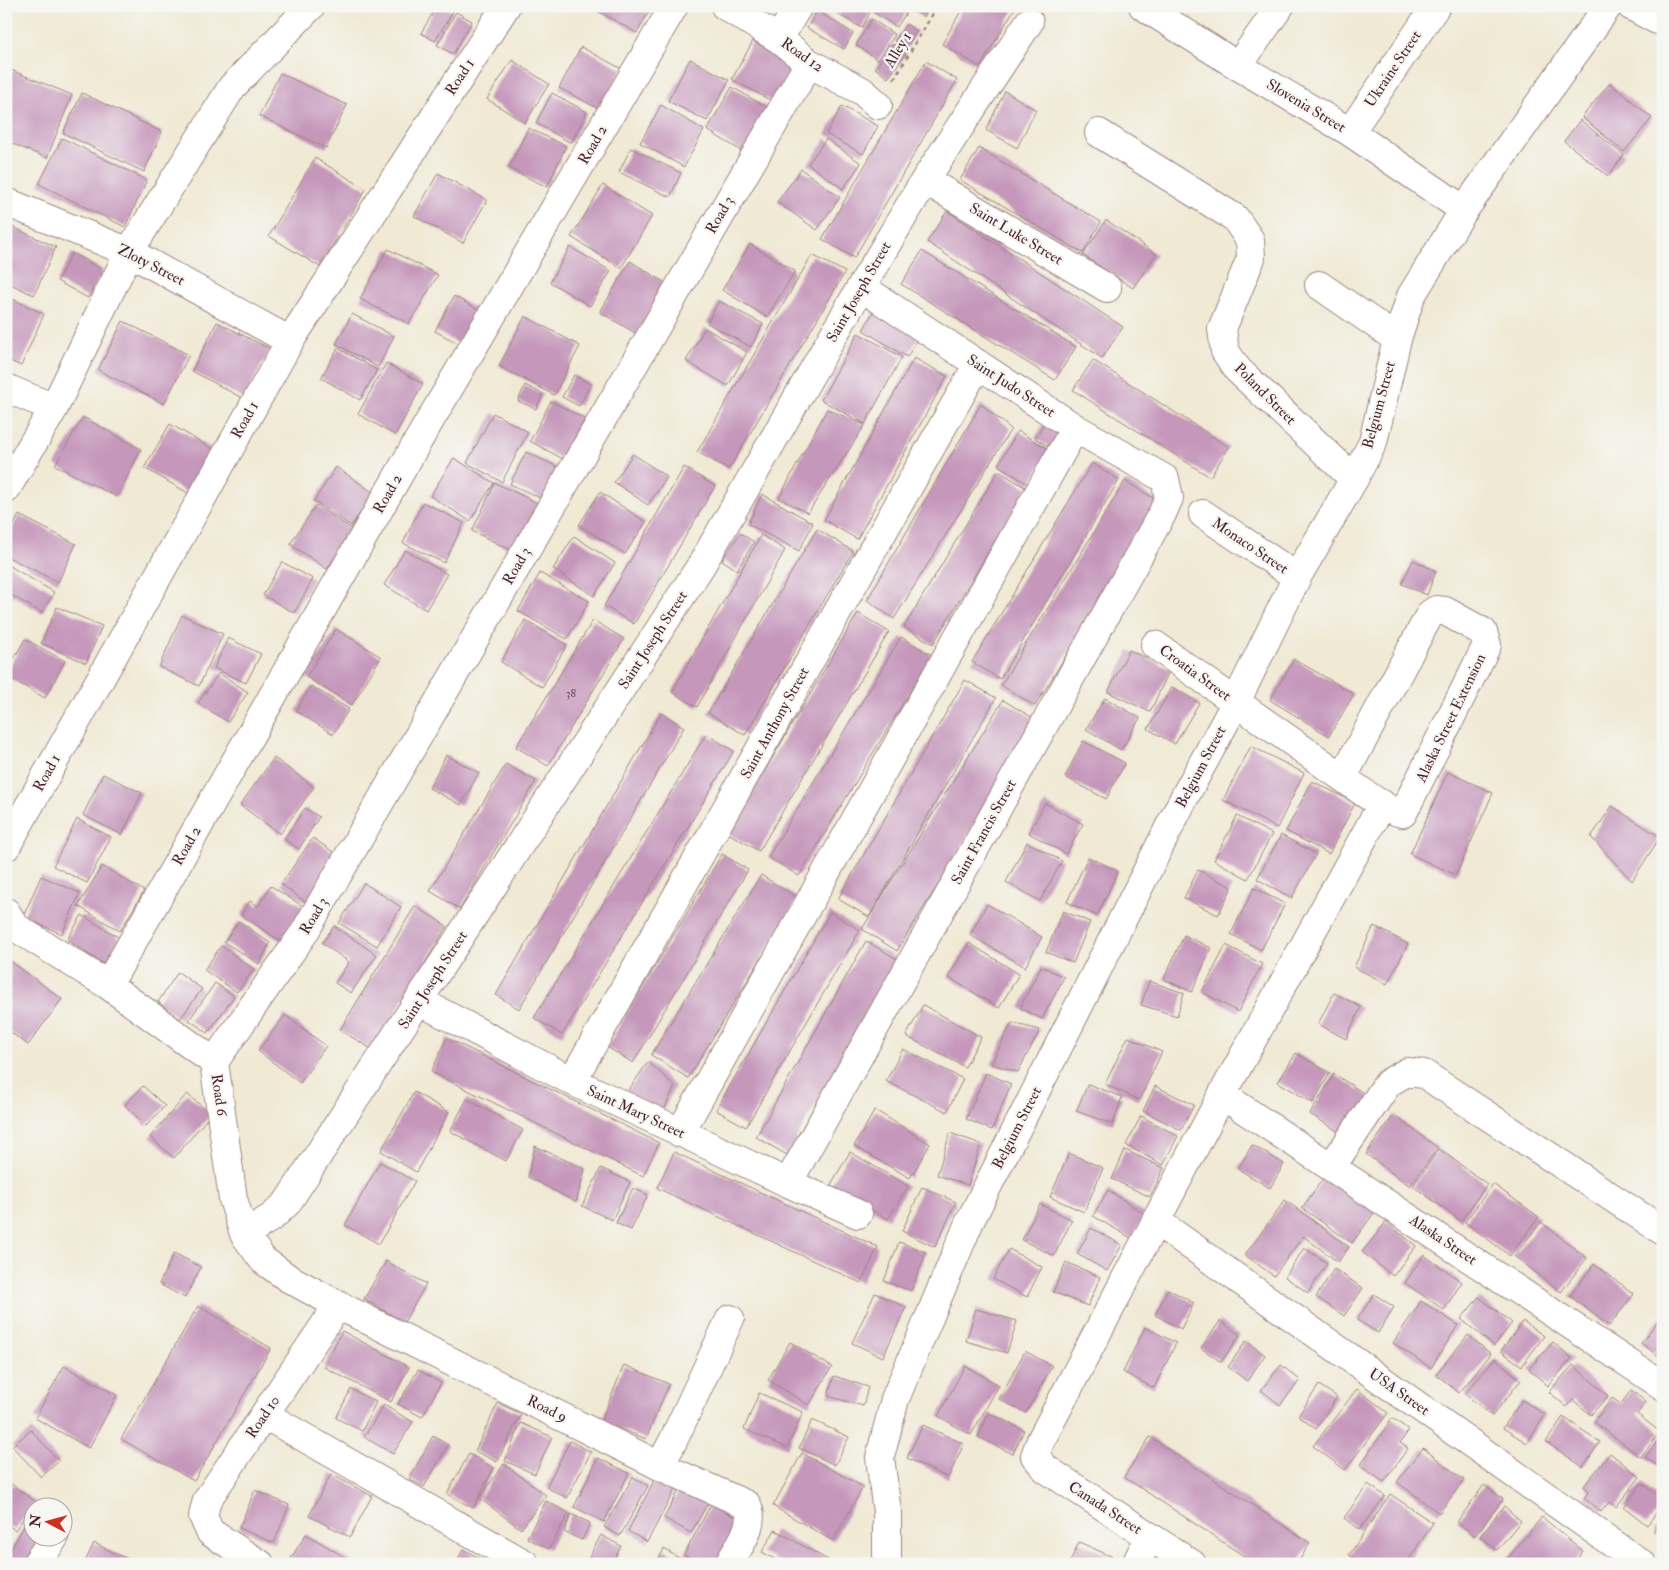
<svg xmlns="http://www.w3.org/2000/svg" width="1669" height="1570" font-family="'IM FELL Double Pica',serif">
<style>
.building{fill:#c597bb}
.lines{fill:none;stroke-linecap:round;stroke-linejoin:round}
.street-casing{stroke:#9d8480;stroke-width:30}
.secondary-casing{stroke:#9d8480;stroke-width:30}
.path{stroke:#9d8480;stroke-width:3;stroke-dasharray:4 4;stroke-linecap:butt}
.street{stroke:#fff;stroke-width:28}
.secondary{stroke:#fff;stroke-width:28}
.labels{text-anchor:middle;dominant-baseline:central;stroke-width:4.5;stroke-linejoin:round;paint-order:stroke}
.number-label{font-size:12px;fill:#693d4f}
.street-label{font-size:15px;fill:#4a1f2b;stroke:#f6f6f2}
</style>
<rect width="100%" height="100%" fill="#f6f6f2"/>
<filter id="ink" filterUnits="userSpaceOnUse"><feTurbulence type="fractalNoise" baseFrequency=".02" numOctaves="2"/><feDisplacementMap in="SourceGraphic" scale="10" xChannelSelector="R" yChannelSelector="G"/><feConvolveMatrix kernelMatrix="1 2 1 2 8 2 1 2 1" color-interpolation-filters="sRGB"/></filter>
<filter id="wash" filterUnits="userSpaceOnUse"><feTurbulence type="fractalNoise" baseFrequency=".0096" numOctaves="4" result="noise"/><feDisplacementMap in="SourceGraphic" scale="20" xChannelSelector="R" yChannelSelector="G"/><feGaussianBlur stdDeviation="1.12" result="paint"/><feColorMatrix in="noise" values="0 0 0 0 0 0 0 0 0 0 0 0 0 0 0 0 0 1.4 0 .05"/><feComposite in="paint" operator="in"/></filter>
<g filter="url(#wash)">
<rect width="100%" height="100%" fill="#f0e9d4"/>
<g id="blocks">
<path class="building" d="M437 6H443L453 12 435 41 421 33Z
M600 6H652L637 33 598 11Z
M844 6H859L870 12 862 28 839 15Z
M878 6H894L906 13 897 27 874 13Z
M905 6H930L924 17Z
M964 6H1016L980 67 942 44Z
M817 11 853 33 844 49 807 28Z
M456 12 472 21 453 54 437 45Z
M872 19 895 35 878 60 856 45Z
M906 24 917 31 906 49 895 41Z
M753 41 796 65 775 103 732 79Z
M893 44 906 54 888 78 875 68Z
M581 47 622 69 601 110 559 88Z
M690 59 729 80 707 121 668 101Z
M512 60 549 84 525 123 487 99Z
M926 61 957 80 854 258 822 239Z
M6 68 72 95 47 158 6 141Z
M280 73 347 105 326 148 259 116Z
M1610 83 1652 118 1624 152 1582 117Z
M732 87 773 111 748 155 707 130Z
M1005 91 1036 110 1017 148 986 130Z
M82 93 162 132 144 172 63 133Z
M552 93 587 112 571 143 536 123Z
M661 105 704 130 684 167 640 143Z
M842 106 878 126 863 154 826 134Z
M1580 120 1624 155 1608 176 1564 141Z
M528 128 566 146 547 187 509 168Z
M62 138 147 180 125 227 39 184Z
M826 139 861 163 843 189 808 164Z
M631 148 681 173 670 197 619 172Z
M979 148 1101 222 1083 253 960 180Z
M315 158 366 189 320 267 269 236Z
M801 169 840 197 817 230 777 202Z
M438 173 487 200 463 243 414 216Z
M603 185 652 216 621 268 571 237Z
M947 211 1123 327 1102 358 927 242Z
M1106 220 1156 254 1133 288 1083 255Z
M6 224 56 247 34 295 6 282Z
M750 244 795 271 767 317 722 290Z
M570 247 611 271 590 306 550 282Z
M388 249 438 275 409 324 360 299Z
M922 251 1076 347 1055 380 901 284Z
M72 253 103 270 88 298 57 281Z
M812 255 845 272 729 469 697 452Z
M630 261 667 284 637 334 600 312Z
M6 296 44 314 21 366 6 359Z
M454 296 484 313 465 347 435 331Z
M719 301 763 324 751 347 707 323Z
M876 307 921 333 907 357 863 330Z
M352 314 394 336 378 367 336 344Z
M525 316 580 346 554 395 499 366Z
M123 321 189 355 164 404 98 370Z
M217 322 270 349 244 399 192 371Z
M705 328 747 352 728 386 686 361Z
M858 333 902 357 865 424 821 400Z
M338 348 377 370 360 400 321 378Z
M914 358 947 376 857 539 824 520Z
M1093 360 1229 447 1210 477 1073 390Z
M386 363 423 384 395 435 358 414Z
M574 375 591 384 579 406 562 397Z
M525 385 543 394 536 409 518 401Z
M551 401 585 419 563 459 530 441Z
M981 404 1011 429 894 619 867 600Z
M827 409 865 425 808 513 779 498Z
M493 413 528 432 502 482 467 463Z
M83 417 141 449 117 497 55 465Z
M1045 421 1068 435 1058 452 1035 438Z
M170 424 223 455 197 498 144 468Z
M1018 431 1050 450 1029 485 998 465Z
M526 452 562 469 547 501 510 484Z
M633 454 667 477 648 505 614 482Z
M454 458 494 483 470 521 430 496Z
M1092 463 1119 480 1000 679 972 662Z
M336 467 374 493 351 526 314 501Z
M684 467 715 486 634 624 604 606Z
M998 471 1027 488 933 644 904 627Z
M1125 481 1160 502 1035 706 1001 685Z
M495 483 540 504 517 553 472 531Z
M600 492 646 522 625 554 579 525Z
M762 494 813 523 799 551 748 524Z
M423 502 464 523 444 563 403 543Z
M316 505 353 530 327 569 290 544Z
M19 515 76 544 58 582 6 556V540Z
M817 529 853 551 745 735 708 713Z
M740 533 754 542 737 570 722 560Z
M761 535 785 550 697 707 672 692Z
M574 536 615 563 594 596 553 569Z
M405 550 447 574 426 610 384 585Z
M1413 560 1436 571 1427 595 1402 584Z
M282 562 313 579 294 613 263 595Z
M6 564 54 592 42 613 6 592Z
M540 573 589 601 567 639 518 611Z
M57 607 102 626 86 663 41 643Z
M858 613 889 632 759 851 728 833Z
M182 615 223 634 199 686 159 667Z
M525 620 567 645 542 687 501 662Z
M593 620 624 639 548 766 516 747Z
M336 629 381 657 352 705 306 677Z
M901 637 932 655 799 876 768 857Z
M228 638 261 654 246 683 214 668Z
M25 639 65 661 45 698 6 676V673Z
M1129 650 1170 669 1150 712 1108 692Z
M1294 659 1354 694 1329 736 1270 700Z
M219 673 248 692 228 722 198 703Z
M965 680 996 698 869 917 838 899Z
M311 686 349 709 333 734 296 711Z
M1172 687 1199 703 1175 744 1148 729Z
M1105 698 1140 718 1121 750 1086 729Z
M1003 700 1038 721 897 951 862 929Z
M661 713 684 727 519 1009 496 995Z
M706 734 734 751 562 1035 534 1018Z
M1083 741 1125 763 1106 799 1065 777Z
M1251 746 1304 773 1277 828 1223 800Z
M446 755 479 773 461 805 429 788Z
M274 758 314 787 280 834 240 805Z
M506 764 536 781 460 909 430 891Z
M1448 772 1493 793 1456 875 1410 854Z
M103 774 142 793 122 835 83 815Z
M1312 781 1355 803 1329 854 1286 831Z
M1045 803 1083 824 1066 854 1029 833Z
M1612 806 1660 837 1632 881 1591 837Z
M305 808 319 817 299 849 284 839Z
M1237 816 1272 834 1248 879 1214 860Z
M77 819 111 837 87 883 53 866Z
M1281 835 1316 854 1292 898 1257 879Z
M313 838 339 856 307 903 281 884Z
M1027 842 1062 861 1040 901 1006 882Z
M722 854 748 870 633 1063 607 1047Z
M1088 857 1118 871 1097 916 1067 902Z
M102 866 144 891 120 931 78 906Z
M1198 870 1232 887 1218 915 1184 898Z
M761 875 798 898 688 1078 651 1055Z
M41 876 80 893 62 934 23 917Z
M364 883 401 907 377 946 339 923Z
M271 886 304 907 282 942 241 915 250 901 258 906Z
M1254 888 1285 904 1261 950 1231 934Z
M987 904 1042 937 1025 967 970 935Z
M415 906 447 926 373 1050 340 1030Z
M1063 911 1090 922 1073 963 1046 952Z
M830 912 860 930 746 1127 716 1110Z
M82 915 126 942 110 968 67 940Z
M239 921 270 943 259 964 224 942Z
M334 926 377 955 351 993 335 983 349 962 322 943Z
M1374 926 1408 944 1387 984 1354 967Z
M1184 935 1211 948 1192 992 1164 979Z
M866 941 897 959 787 1155 756 1137Z
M969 943 1019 974 999 1008 948 977Z
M1226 945 1262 964 1238 1012 1202 992Z
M221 946 254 969 237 992 204 970Z
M9 960 62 999 28 1045 6 1029V964Z
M1041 966 1064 977 1042 1019 1020 1008Z
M178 972 202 989 180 1019 158 1002Z
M1149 981 1184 993 1177 1016 1141 1005Z
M215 983 234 996 208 1033 189 1020Z
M1334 993 1361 1007 1346 1039 1318 1024Z
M923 1005 981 1037 965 1067 906 1036Z
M285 1015 326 1046 300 1083 258 1051Z
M1012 1023 1040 1030 1018 1072 991 1064Z
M1128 1037 1162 1052 1139 1100 1105 1084Z
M447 1038 659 1143 643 1176 431 1072Z
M903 1049 963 1079 947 1112 886 1081Z
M1296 1053 1330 1073 1313 1103 1278 1082Z
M648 1062 675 1086 663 1112 625 1095Z
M986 1073 1011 1084 992 1130 966 1119Z
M1334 1074 1371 1098 1347 1137 1310 1114Z
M1088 1084 1122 1097 1113 1124 1076 1111Z
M143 1086 165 1106 146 1126 125 1105Z
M1155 1086 1194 1105 1181 1130 1143 1111Z
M414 1092 449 1112 416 1172 381 1151Z
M187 1094 211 1114 174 1158 150 1137Z
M467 1099 523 1130 506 1161 450 1131Z
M875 1110 930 1144 910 1178 854 1146Z
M1394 1115 1438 1148 1410 1186 1366 1154Z
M1141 1116 1178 1136 1163 1165 1126 1145Z
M950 1133 981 1144 968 1185 937 1175Z
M1252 1145 1284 1164 1270 1188 1238 1169Z
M535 1146 585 1169 576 1202 528 1177Z
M1439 1149 1487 1184 1461 1221 1413 1186Z
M1125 1150 1164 1168 1150 1197 1112 1179Z
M674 1152 878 1247 861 1283 657 1188Z
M850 1152 908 1186 888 1219 830 1186Z
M1069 1153 1103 1168 1084 1212 1050 1197Z
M380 1162 415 1181 379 1244 345 1225Z
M601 1168 630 1182 612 1220 582 1206Z
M1329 1170 1379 1206 1352 1243 1302 1208Z
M1493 1184 1539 1217 1510 1256 1465 1222Z
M922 1187 956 1202 935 1247 902 1231Z
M633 1188 648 1195 631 1230 616 1223Z
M1108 1190 1145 1214 1131 1238 1093 1216Z
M1285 1200 1349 1247 1338 1262 1303 1236 1274 1276 1245 1255Z
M1040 1204 1072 1220 1054 1256 1022 1240Z
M1386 1222 1416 1246 1393 1276 1362 1252Z
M1541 1222 1587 1258 1561 1292 1514 1256Z
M1091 1228 1122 1245 1107 1271 1077 1254Z
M899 1242 926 1252 911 1291 884 1281Z
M1304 1248 1327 1263 1308 1293 1285 1277Z
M1009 1249 1042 1267 1027 1297 993 1279Z
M174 1253 201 1267 185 1298 159 1284Z
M1424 1255 1462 1282 1444 1310 1405 1283Z
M386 1261 426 1284 404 1322 364 1299Z
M1066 1262 1100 1277 1088 1306 1053 1292Z
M1594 1264 1634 1294 1609 1326 1570 1296Z
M1334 1269 1363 1288 1344 1316 1316 1297Z
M1168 1289 1194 1303 1181 1329 1155 1315Z
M875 1293 906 1307 883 1357 852 1343Z
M1374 1294 1394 1307 1378 1333 1357 1320Z
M1479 1297 1512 1323 1494 1346 1461 1319Z
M1421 1301 1458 1325 1431 1368 1393 1343Z
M198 1306 271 1348 194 1481 121 1439Z
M976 1309 1017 1321 1007 1353 966 1341Z
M1663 1314V1354L1660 1357 1641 1343Z
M1220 1321 1240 1335 1221 1362 1201 1348Z
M1523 1321 1544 1336 1522 1366 1501 1351Z
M1145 1327 1176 1343 1154 1388 1123 1372Z
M342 1331 409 1367 391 1402 324 1367Z
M1468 1335 1491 1354 1459 1393 1436 1374Z
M1246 1341 1265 1355 1247 1381 1228 1367Z
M790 1342 832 1367 809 1405 768 1380Z
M1553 1342 1572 1358 1548 1386 1529 1369Z
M1025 1351 1052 1366 1026 1413 999 1399Z
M1495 1358 1521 1380 1492 1416 1465 1394Z
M624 1365 669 1384 646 1439 601 1421Z
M1281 1365 1300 1380 1280 1405 1261 1390Z
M1573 1365 1608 1396 1591 1415 1573 1400 1567 1407 1549 1392Z
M64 1366 117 1395 89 1448 35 1418Z
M965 1366 999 1385 971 1435 938 1416Z
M418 1370 441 1383 422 1417 398 1404Z
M834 1376 868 1387 863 1406 828 1396Z
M1319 1385 1337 1397 1316 1429 1298 1416Z
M351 1389 376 1402 362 1431 336 1418Z
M1357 1389 1388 1413 1345 1470 1313 1446Z
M1631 1390 1646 1402 1637 1414 1660 1432 1641 1457 1594 1422 1612 1398 1621 1404Z
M759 1393 803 1412 787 1448 744 1429Z
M1522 1400 1545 1415 1527 1443 1503 1428Z
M498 1403 521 1414 497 1462 475 1451Z
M384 1405 413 1422 393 1454 364 1437Z
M989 1413 1024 1430 1013 1454 978 1437Z
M1563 1417 1600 1442 1583 1467 1546 1442Z
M1392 1418 1409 1430 1400 1443 1408 1448 1384 1482 1360 1466Z
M812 1420 849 1437 835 1465 799 1448Z
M521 1423 552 1437 535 1474 505 1461Z
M923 1425 964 1444 948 1478 907 1458Z
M31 1430 59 1461 41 1477 12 1446Z
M1663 1434V1470L1645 1457Z
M433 1436 448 1445 424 1487 409 1479Z
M1150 1437 1310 1543 1297 1564H1256L1124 1477Z
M570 1441 591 1452 567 1498 546 1487Z
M1423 1448 1464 1480 1439 1513 1397 1482Z
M802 1453 863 1487 833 1541 773 1506Z
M1610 1453 1640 1477 1616 1507 1609 1502 1601 1512 1584 1498 1589 1491 1584 1486Z
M469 1454 494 1468 473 1508 447 1494Z
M598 1458 629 1473 604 1522 574 1507Z
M504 1464 546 1495 521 1529 479 1498Z
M331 1474 372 1496 350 1537 309 1516Z
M657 1475 677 1486 647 1542 628 1531Z
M633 1477 648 1486 620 1536 604 1527Z
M6 1480 36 1502 15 1530 6 1524Z
M1642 1483 1663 1500V1504L1647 1525 1624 1507Z
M1368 1484 1385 1496 1359 1530 1344 1518Z
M1484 1485 1503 1499 1475 1536 1457 1522Z
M681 1487 708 1503 691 1533 664 1518Z
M255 1490 289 1505 274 1543 239 1528Z
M1390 1494 1433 1523 1406 1564H1361L1349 1555Z
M546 1501 569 1513 549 1549 527 1538Z
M711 1504 742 1521 719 1564H701L684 1555Z
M1504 1506 1521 1521 1497 1550 1480 1536Z
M32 1512V1538H43L28 1564H6V1558Z
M571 1514 590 1523 582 1540 564 1532Z
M1542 1517 1583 1551 1573 1564H1510L1506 1560Z
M1663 1518V1538L1653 1531Z
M775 1530 828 1560 826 1564H783L762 1552Z
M306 1534 356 1564H300L291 1558Z
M601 1535 621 1546 612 1564H593L587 1561Z
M1079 1542 1115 1558 1113 1564H1069Z
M94 1543 134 1562 133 1564H84Z
M463 1549 490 1564H456Z
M664 1549 689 1564H656Z"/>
</g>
</g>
<g filter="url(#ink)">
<use href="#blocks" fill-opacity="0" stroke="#9d8480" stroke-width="1"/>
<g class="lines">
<g class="street-casing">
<path id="street" d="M725 6 779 39 809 63 862 91 878 105
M1143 6 1238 66 1350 132 1464 210
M1631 6 1657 20
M779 39 798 6
M1238 66 1280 6
M1350 132 1436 6
M1099 133 1235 218 1250 240 1251 258 1222 329 1225 351 1238 370 1354 479
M925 180 1107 288
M6 202 129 252 290 341
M1319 285 1397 339
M6 388 54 408
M6 489 54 408 129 252 232 87 311 6
M1203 514 1297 577
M1155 645C1214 687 1273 728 1332 770 1345 779 1390 814 1403 813L1487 645 1483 632 1445 611 1436 610 1430 614 1343 777
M6 847 290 341 506 6
M6 912 15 927 108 985 214 1062 233 1199 244 1234 263 1260 288 1278 338 1305 660 1466 747 1505C757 1524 738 1547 729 1564
M108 985 422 434 674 6
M419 1001 572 1081 788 1183 858 1214
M214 1062 304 933 809 63
M572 1081 978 364
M1222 1095 1663 1386
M680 1133 1075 428
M1332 1166 1388 1083 1407 1072 1424 1074 1663 1231
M788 1183 1162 514 1169 498 1165 479 1075 428 861 287
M1156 1221 1642 1564
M244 1234 272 1217 287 1203 702 564 861 287 925 180 1029 22
M265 1415 525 1564
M660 1466 673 1441 730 1319
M36 1564 54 1538
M260 1564 210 1532 203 1516 207 1500 338 1305
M1136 1564 1149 1537
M1192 1564 1046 1469 1035 1456 1040 1442 1222 1095 1382 804"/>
</g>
<g class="secondary-casing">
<path id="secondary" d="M887 1564V1512L880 1457 895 1399 969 1223 1185 796 1236 702 1297 577 1354 479 1373 442 1397 339 1411 296 1464 210 1608 6"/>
</g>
<path class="path" d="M894 79 937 6"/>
<use href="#street" class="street"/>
<use href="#secondary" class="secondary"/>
</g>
</g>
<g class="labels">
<g class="number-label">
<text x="571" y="693">38</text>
</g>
<g class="street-label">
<text transform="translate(898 50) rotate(-59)">Alley 1</text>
<text transform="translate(802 55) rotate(35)">Road 12</text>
<text transform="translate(1393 69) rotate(-56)">Ukraine Street</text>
<text transform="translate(460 77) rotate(-57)">Road 1</text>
<text transform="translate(1306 106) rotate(31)">Slovenia Street</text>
<text transform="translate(593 145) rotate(-60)">Road 2</text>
<text transform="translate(720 215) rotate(-60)">Road 3</text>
<text transform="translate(1016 234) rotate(31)">Saint Luke Street</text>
<text transform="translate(151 265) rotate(27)">Zloty Street</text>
<text transform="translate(859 292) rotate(-60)">Saint Joseph Street</text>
<text transform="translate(1011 386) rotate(33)">Saint Judo Street</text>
<text transform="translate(1265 394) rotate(45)">Poland Street</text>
<text transform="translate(1379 405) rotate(-75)">Belgium Street</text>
<text transform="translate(245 420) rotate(-61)">Road 1</text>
<text transform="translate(388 494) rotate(-60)">Road 2</text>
<text transform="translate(1250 546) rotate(34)">Monaco Street</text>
<text transform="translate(517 566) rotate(-60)">Road 3</text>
<text transform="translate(653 640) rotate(-57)">Saint Joseph Street</text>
<text transform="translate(1195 673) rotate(36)">Croatia Street</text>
<text transform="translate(1451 718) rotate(-64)">Alaska Street Extension</text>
<text transform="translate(775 723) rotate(-61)">Saint Anthony Street</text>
<text transform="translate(1201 767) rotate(-62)">Belgium Street</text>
<text transform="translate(47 773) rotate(-61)">Road 1</text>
<text transform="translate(984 832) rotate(-61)">Saint Francis Street</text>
<text transform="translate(187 846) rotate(-60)">Road 2</text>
<text transform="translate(314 916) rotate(-59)">Road 3</text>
<text transform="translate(433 980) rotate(-57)">Saint Joseph Street</text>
<text transform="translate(219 1095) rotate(82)">Road 6</text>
<text transform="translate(636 1112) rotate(25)">Saint Mary Street</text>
<text transform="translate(1017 1128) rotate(-63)">Belgium Street</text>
<text transform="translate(1443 1240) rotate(34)">Alaska Street</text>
<text transform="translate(1399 1392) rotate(35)">USA Street</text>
<text transform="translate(547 1409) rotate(26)">Road 9</text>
<text transform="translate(263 1417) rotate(-56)">Road 10</text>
<text transform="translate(1105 1508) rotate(33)">Canada Street</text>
</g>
</g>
<rect width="1669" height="1570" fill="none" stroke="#f6f6f2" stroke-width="25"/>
<g transform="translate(48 1522) rotate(276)"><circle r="24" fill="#f6f6f2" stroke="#b1a0a2"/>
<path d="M0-4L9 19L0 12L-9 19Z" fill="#c8321e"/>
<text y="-8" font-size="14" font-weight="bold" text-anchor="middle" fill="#4a1f2b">N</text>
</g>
</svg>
